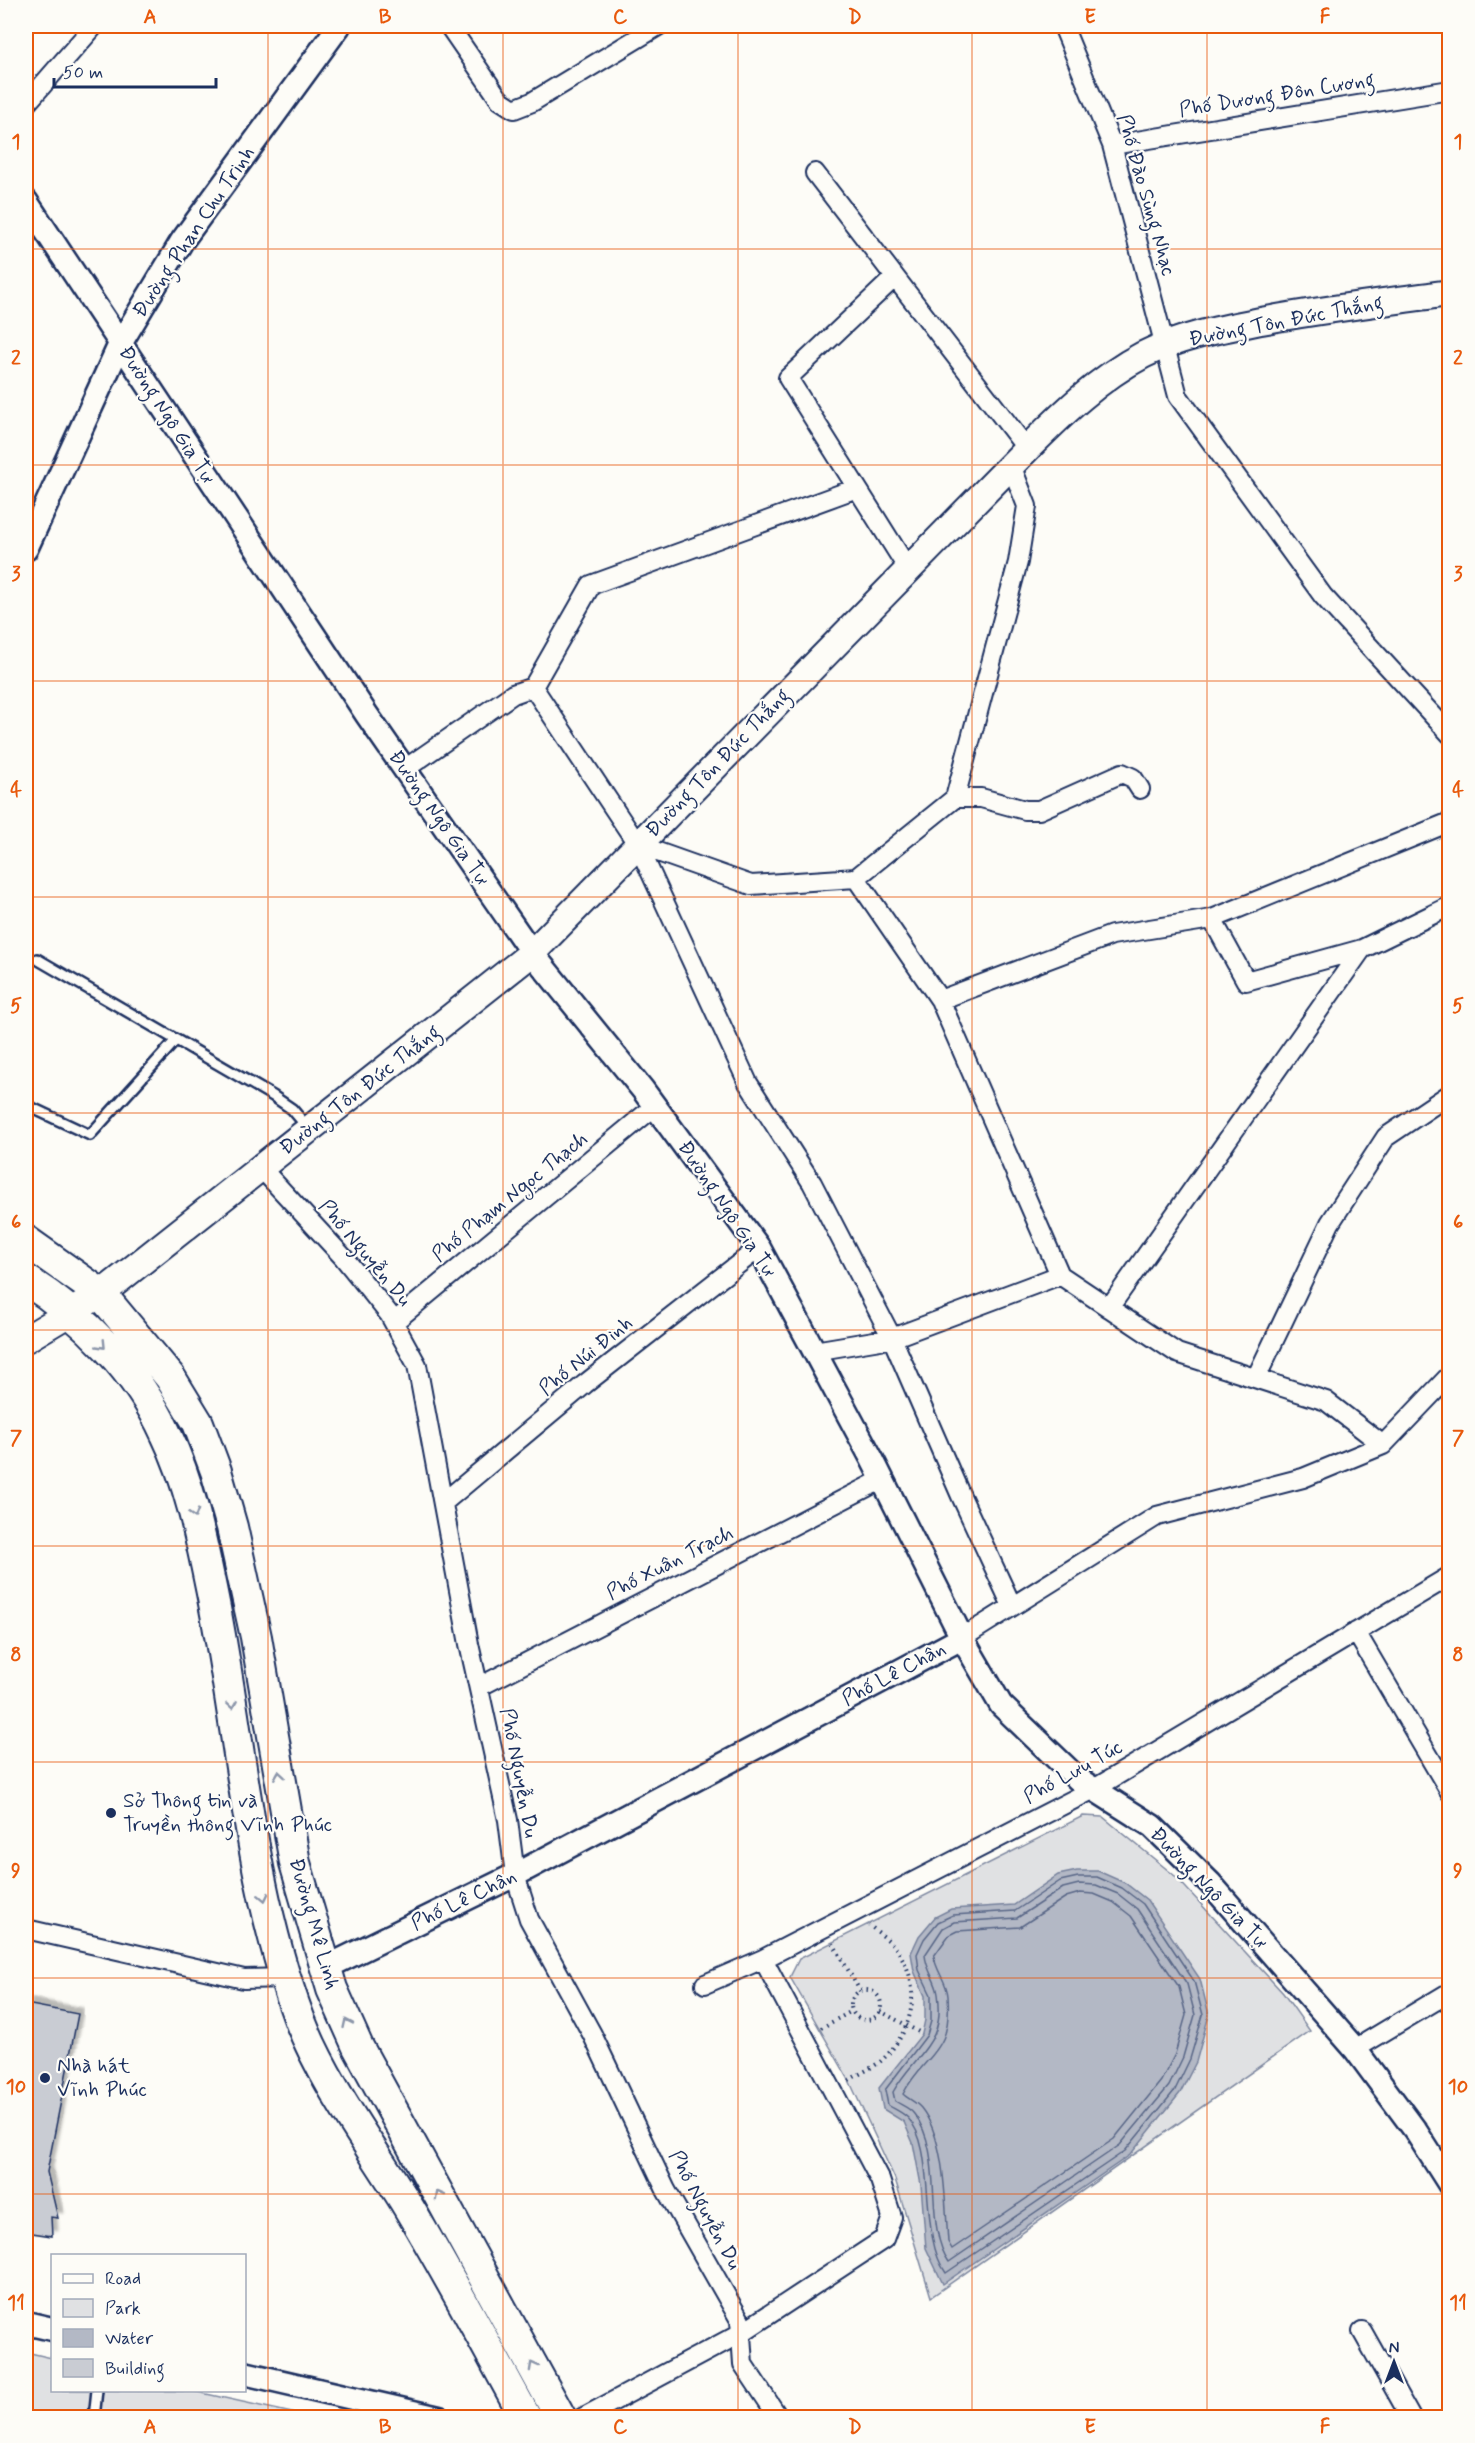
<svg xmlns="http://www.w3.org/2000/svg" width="1475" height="2443" font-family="Mynerve,sans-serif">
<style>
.green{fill:#e0e1e3;stroke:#7e88a0;stroke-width:1.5}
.water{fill:#b3b8c5;stroke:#76819c;stroke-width:1.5}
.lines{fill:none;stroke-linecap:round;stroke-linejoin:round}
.shore{stroke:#586687;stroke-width:1.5}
.building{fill:#c9ccd3;stroke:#1b2f5e;stroke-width:1.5;filter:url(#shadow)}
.service-casing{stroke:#1b2f5e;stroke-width:14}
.minor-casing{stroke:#1b2f5e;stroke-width:22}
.tertiary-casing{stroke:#1b2f5e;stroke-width:27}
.secondary-casing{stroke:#1b2f5e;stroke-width:30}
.primary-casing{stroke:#1b2f5e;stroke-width:34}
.path{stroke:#1b2f5e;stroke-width:4;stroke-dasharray:1.5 4.5;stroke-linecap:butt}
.service{stroke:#fdfcf7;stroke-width:9}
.minor{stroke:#fdfcf7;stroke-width:18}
.tertiary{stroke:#fdfcf7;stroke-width:22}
.secondary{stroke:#fdfcf7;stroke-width:26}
.primary{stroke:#fdfcf7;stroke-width:30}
.oneway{stroke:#8c96aa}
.grid{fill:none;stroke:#e8590c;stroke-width:1.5;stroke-opacity:0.55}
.poi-dot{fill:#1b2f5e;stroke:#fdfcf7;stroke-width:2}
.labels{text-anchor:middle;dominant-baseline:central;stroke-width:4.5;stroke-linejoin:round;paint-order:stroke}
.street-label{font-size:21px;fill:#1b2f5e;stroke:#fdfcf7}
.poi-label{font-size:21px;fill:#1b2f5e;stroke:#fdfcf7;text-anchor:start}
.neatline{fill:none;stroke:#e8590c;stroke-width:2}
.grid-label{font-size:20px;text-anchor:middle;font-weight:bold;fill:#e8590c}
</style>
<defs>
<filter id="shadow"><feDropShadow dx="5.5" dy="-5.5" stdDeviation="1.5" flood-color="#0004"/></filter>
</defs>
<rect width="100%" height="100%" fill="#fdfcf7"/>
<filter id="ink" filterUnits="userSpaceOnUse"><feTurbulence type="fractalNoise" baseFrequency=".0167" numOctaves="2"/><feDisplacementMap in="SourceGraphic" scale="12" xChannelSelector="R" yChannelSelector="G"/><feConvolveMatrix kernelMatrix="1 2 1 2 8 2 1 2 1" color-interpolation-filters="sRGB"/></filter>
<g filter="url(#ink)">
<path class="green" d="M1083 1816 1103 1817 1175 1876 1283 1993 1310 2031 931 2297 895 2179 849 2080 790 1977 799 1959Z
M26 2352 52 2358V2390L193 2391 310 2417H26Z"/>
<path class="water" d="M1077 1871H1098L1125 1883 1147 1900 1200 1979 1209 2015 1196 2062 1180 2093 1130 2155 943 2284 926 2248 921 2185 913 2143 904 2122 883 2109 879 2088 922 2034 925 2020V1996L914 1971 911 1953 919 1936 935 1917 951 1909 1014 1905 1058 1875Z"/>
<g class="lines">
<path class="shore" d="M1078 1877H1097L1122 1888 1143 1904 1194 1981 1203 2015 1190 2059 1175 2090 1125 2151 946 2273C918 2235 937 2148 908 2118 902 2112 894 2109 888 2105L885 2090 927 2035 931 2021V1995L919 1970 917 1954 924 1939 938 1922 953 1915 1015 1911 1060 1881Z
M1079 1884 1096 1885 1118 1894 1137 1909 1187 1984 1195 2015 1183 2057 1169 2086 1120 2145 949 2262C923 2226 945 2153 914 2114 910 2108 901 2105 895 2101L893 2092C913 2055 946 2045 938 1994 936 1980 926 1970 925 1955L943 1928 954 1922 1017 1918 1063 1888Z
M1080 1893 1094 1894 1113 1902 1131 1916 1179 1987 1186 2015 1175 2054 1161 2081 1114 2139 952 2249 948 2242C945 2204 946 2139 921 2108 916 2102 908 2099 903 2094 926 2051 952 2056 948 1996 947 1981 935 1970 934 1956L949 1935 957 1931 1020 1927 1066 1897Z"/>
</g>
<path class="building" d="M26 2004 78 2014 47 2172 58 2218 51 2217 52 2236 26 2232Z"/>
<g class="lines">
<g class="service-casing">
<path id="service" d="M37 959 273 1096 292 1109 308 1128
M26 1105 90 1135 176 1040
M94 2418 97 2390"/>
</g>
<g class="minor-casing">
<path id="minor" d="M449 26 500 100 514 109 532 102 658 26
M1063 26 1112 145 1178 396 1323 596 1450 734
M26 104 94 26
M1112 145 1450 90
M815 173 1027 449
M895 277 788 378 908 569
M533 687 591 585 857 488
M405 769 513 694 533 687 638 845 748 1083 812 1183 892 1338 961 1496 1012 1606
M955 798H981L1025 810H1039L1122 773 1133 778 1140 789
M638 845 751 885 856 878 940 1000 1060 1275 1177 1353 1326 1401 1383 1445
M856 878 955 798 1018 562 1027 506 1011 465
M1212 919 1246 981 1362 949 1450 906
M940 1000 1112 935 1212 919 1450 822
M261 1168 344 1258 389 1314 417 1365 469 1644 508 1820 515 1875 529 1919 592 2034 666 2190 740 2320 743 2364 779 2418
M1109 1308 1362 949
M394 1322 655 1106
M814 1351 892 1338 1060 1275
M1256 1378 1330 1223 1386 1137 1450 1094
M444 1502 585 1384 759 1248
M1356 1632 1450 1792
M962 1638 1157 1516 1303 1478 1383 1445 1450 1375
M479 1687 883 1479
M26 1929 244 1979 284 1978
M705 1984 763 1959 1094 1789 1450 1576
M1355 2049 1450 1992
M1362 2331 1411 2418
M582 2418 741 2333 884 2239 892 2217 880 2180 763 1959"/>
</g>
<g class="tertiary-casing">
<path id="tertiary" d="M26 201 367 715 532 953 643 1090 759 1248 872 1459 962 1638 1001 1705 1078 1779 1152 1826 1210 1883 1355 2049 1415 2130 1450 2185
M26 549 120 344 182 241 339 26
M325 1968 515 1875 962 1638
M26 2323 52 2329
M244 2373 439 2418"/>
</g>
<g class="secondary-casing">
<path id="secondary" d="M26 1339 101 1294 532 953 1027 449C1061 415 1099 378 1143 355 1179 337 1221 329 1261 321 1323 309 1386 302 1450 293"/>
</g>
<g class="primary-casing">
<path id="primary" d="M26 1241 101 1294 170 1377 198 1423 216 1471 232 1527 256 1637 295 1863 332 1989 358 2047 561 2418
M26 1280C83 1316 138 1372 166 1434 190 1483 201 1539 212 1593 241 1734 248 1882 299 2018 322 2079 369 2144 404 2200 447 2271 486 2345 526 2418"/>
</g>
<path class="path" d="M833 1943 860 1991
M851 2005a15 15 0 1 1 30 0a15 15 0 1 1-30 0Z
M880 2011 919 2032
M821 2028 852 2011
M849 2080C859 2074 872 2068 881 2061 915 2030 924 1983 894 1946 887 1938 877 1932 869 1925"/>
<use href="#service" class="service"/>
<use href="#minor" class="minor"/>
<use href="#tertiary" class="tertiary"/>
<use href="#secondary" class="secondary"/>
<use href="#primary" class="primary"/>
</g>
<defs><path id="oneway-chevron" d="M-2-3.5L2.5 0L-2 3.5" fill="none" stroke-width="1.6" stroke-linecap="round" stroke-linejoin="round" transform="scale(1.5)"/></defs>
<g class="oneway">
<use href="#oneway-chevron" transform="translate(102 1345) rotate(46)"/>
<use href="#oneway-chevron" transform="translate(194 1514) rotate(73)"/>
<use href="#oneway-chevron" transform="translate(232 1705) rotate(81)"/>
<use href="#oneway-chevron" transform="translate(279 1775) rotate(-99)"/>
<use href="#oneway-chevron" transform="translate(264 1897) rotate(78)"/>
<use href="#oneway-chevron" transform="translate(347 2023) rotate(-115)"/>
<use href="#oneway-chevron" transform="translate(439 2195) rotate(-119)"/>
<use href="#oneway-chevron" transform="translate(533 2366) rotate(-119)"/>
</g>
</g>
<path class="grid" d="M268 26V2418M503 26V2418M738 26V2418M972 26V2418M1207 26V2418M26 249H1450M26 465H1450M26 681H1450M26 897H1450M26 1113H1450M26 1330H1450M26 1546H1450M26 1762H1450M26 1978H1450M26 2194H1450"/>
<g class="poi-dot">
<circle cx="111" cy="1813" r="6"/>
<circle cx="45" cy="2078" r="6"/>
</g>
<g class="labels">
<g class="street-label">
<text transform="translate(1277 95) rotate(-9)">Phố Dương Đôn Cương</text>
<text transform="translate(1146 195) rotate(74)">Phố Đào Sùng Nhạc</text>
<text transform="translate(194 232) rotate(-56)">Đường Phan Chu Trinh</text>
<text transform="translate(1286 321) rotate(-11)">Đường Tôn Đức Thắng</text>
<text transform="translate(167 415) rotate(57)">Đường Ngô Gia Tự</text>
<text transform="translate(718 763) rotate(-46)">Đường Tôn Đức Thắng</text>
<text transform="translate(439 818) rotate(55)">Đường Ngô Gia Tự</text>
<text transform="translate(360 1090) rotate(-38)">Đường Tôn Đức Thắng</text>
<text transform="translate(510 1197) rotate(-39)">Phố Phạm Ngọc Thạch</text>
<text transform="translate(727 1209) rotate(56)">Đường Ngô Gia Tự</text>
<text transform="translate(365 1253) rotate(50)">Phố Nguyễn Du</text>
<text transform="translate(586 1356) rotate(-39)">Phố Núi Đinh</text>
<text transform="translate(670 1563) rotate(-27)">Phố Xuân Trạch</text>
<text transform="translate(894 1674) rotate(-28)">Phố Lê Chân</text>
<text transform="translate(1073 1772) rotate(-29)">Phố Lưu Túc</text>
<text transform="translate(519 1773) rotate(79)">Phố Nguyễn Du</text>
<text transform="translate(1209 1888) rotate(46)">Đường Ngô Gia Tự</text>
<text transform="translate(464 1900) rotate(-26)">Phố Lê Chân</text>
<text transform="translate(314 1924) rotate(74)">Đường Mê Linh</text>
<text transform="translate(705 2210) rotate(62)">Phố Nguyễn Du</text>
</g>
<g class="poi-label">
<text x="123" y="1801">Sở Thông tin và<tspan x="123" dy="24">Truyền thông Vĩnh Phúc</tspan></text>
<text x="57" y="2066">Nhà hát<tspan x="57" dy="24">Vĩnh Phúc</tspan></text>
</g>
</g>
<rect width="1475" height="2443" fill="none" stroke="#fdfcf7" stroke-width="66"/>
<rect x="51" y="2254" width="195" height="138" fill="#fdfcf7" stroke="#a3aaba" stroke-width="1.5"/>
<rect x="63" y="2274" width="30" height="9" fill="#fdfcf7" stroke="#a3aaba" stroke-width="1.5"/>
<text x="105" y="2284" font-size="18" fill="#1b2f5e">Road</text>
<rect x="63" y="2299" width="30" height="18" fill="#e0e1e3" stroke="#a3aaba" stroke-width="1.5"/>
<text x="105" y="2314" font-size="18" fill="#1b2f5e">Park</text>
<rect x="63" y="2329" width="30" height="18" fill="#b3b8c5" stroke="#a3aaba" stroke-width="1.5"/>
<text x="105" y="2344" font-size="18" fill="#1b2f5e">Water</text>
<rect x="63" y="2359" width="30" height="18" fill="#c9ccd3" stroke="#a3aaba" stroke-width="1.5"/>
<text x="105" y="2374" font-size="18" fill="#1b2f5e">Building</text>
<g transform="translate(1394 2362)" stroke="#fdfcf7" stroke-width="4.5" paint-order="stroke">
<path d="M0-4.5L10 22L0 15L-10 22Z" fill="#1b2f5e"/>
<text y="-9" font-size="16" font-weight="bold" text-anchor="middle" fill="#1b2f5e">N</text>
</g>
<path d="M54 78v9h162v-9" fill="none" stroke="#1b2f5e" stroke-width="3"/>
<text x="63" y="78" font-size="18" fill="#1b2f5e" stroke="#fdfcf7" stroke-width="4.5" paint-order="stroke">50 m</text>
<rect x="33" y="33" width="1409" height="2377" class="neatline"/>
<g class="grid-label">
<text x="150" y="23">A</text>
<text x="385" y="23">B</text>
<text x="620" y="23">C</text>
<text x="855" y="23">D</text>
<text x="1090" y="23">E</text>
<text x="1325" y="23">F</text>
<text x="16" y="148">1</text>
<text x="1458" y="148">1</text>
<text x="16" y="364">2</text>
<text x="1458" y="364">2</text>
<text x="16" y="580">3</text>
<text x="1458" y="580">3</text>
<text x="16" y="796">4</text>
<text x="1458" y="796">4</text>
<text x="16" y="1012">5</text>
<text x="1458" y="1012">5</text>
<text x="16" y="1228">6</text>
<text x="1458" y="1228">6</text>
<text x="16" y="1444">7</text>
<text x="1458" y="1444">7</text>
<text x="16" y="1661">8</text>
<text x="1458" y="1661">8</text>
<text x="16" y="1877">9</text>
<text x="1458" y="1877">9</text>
<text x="16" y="2093">10</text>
<text x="1458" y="2093">10</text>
<text x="16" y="2309">11</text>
<text x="1458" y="2309">11</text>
<text x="150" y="2433">A</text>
<text x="385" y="2433">B</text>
<text x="620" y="2433">C</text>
<text x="855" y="2433">D</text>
<text x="1090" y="2433">E</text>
<text x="1325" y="2433">F</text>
</g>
</svg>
